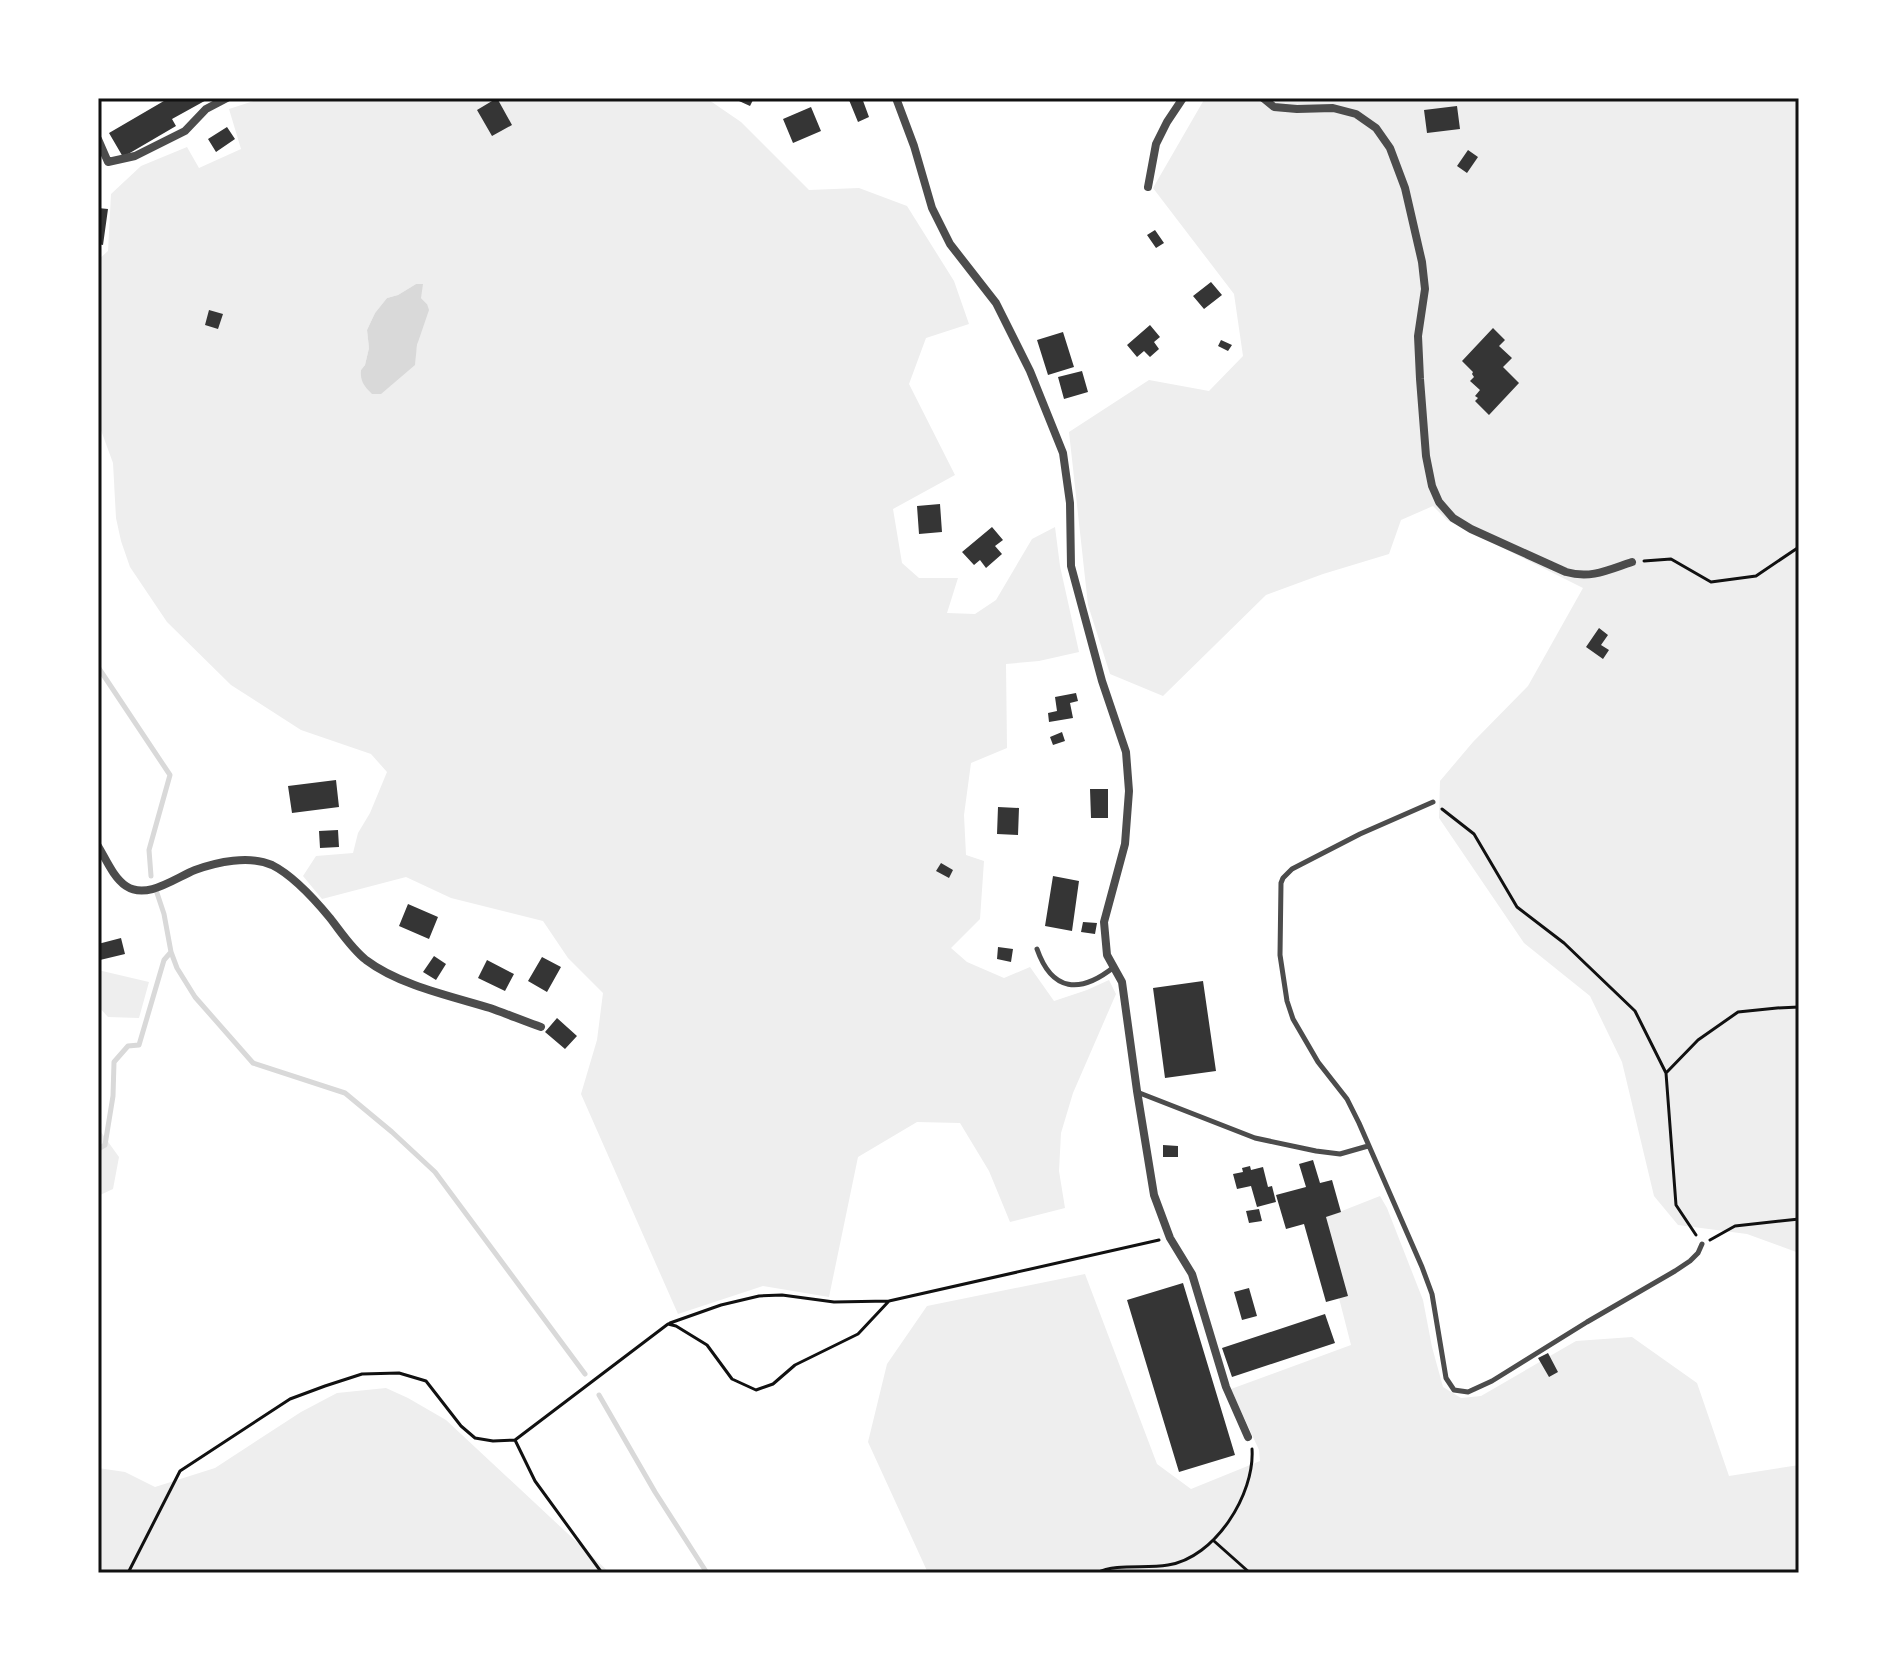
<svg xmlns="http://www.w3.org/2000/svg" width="1897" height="1671" font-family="'Alegreya Sans',sans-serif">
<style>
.green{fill:#eee;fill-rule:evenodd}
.water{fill:#d9d9d9}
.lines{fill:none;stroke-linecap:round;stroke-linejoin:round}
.stream{stroke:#d9d9d9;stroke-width:5}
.building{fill:#353535}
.path{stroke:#111;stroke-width:3}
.service{stroke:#4c4c4c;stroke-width:5}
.minor{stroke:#4c4c4c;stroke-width:8}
.neatline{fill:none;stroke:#111;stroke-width:3}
</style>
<rect width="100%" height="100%" fill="#fff"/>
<path class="green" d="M263 98H706L741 122 809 190 859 188 907 206 954 281 969 324 926 338 909 384 955 475 893 509 902 563 919 578H958L947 613 975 614 996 600 1032 539 1055 527 1060 566 1079 652 1039 661 1006 664 1007 748 971 763 964 815 966 855 984 861 980 919 951 948 967 962 1004 978 1030 967 1054 1001 1087 990 1109 980 1116 994 1073 1093 1061 1133 1059 1171 1065 1208 1010 1222 989 1171 960 1123 917 1122 858 1157 829 1297 763 1286 678 1314 581 1094 597 1040 603 993 568 958 543 921 451 898 406 877 322 899 303 876 316 856 353 853 358 833 370 813 387 772 371 754 301 730 231 685 167 622 130 567 121 541 116 518 113 463 98 422V260L108 251 111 194 141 166 187 147 199 168 241 149 229 109ZM416 284 421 298 427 304C423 324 415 344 415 365L361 370 365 365 369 348 367 330 375 313 387 298 398 295Z
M1205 98H1799V1253L1747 1234 1678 1225 1654 1196 1622 1062 1590 996 1524 943 1439 818 1440 781 1473 742 1528 686 1583 588 1447 520 1433 506 1401 520 1389 554 1323 574 1266 595 1163 696 1110 674 1088 605 1069 432 1149 380 1209 391 1243 356 1234 294 1153 188Z
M98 970 149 982 139 1018 108 1017 98 1006Z
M101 1132 119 1157 113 1189 98 1196V1134Z
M1380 1196 1387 1208 1423 1300 1432 1347 1443 1387 1461 1398 1481 1396 1576 1341 1632 1337 1697 1383 1729 1476 1799 1465V1573H928L868 1442 887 1364 927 1306 1085 1274 1157 1464 1191 1489 1260 1461 1259 1450 1231 1389 1351 1345 1319 1220Z
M386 1388 408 1398 446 1420 610 1573H98V1468L125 1472 155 1487 215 1468 301 1412 337 1393Z"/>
<path class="water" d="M416 284H423L421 298 427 304 429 310 417 345 415 365 381 394H372C364 386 360 381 361 370L365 365 369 348 367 330 375 313 387 298 398 295Z"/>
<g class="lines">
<path class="stream" d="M98 667 170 775 149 850 151 876
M171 952 177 968 195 997 253 1063 345 1093 392 1132 435 1172 585 1374
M98 1149 105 1145 113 1096 114 1062 128 1046 139 1045 164 960 171 952 164 914 156 890
M599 1395 655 1492 707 1573"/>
</g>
<path class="building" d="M169 98H210L172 119 176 126 123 157 109 133Z
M497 98 512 125 492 136 477 110Z
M740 98H754L750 106 739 101Z
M854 98H862L869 117 858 122 849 100Z
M1457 106 1460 129 1427 133 1424 110Z
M811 107 821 131 793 143 783 119Z
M227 127 235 139 216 152 208 139Z
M1468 150 1478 157 1467 173 1457 166Z
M98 208 108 209 103 245 98 244Z
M1155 230 1164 243 1156 248 1147 235Z
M1211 282 1222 295 1204 309 1193 296Z
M209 310 223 314 218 329 205 325Z
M1150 325 1160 337 1154 342 1159 349 1150 357 1144 351 1137 357 1127 345Z
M1493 328 1505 340 1499 346 1512 358 1503 367 1519 383 1489 415 1475 401 1478 398 1475 396 1480 390 1470 381 1474 377 1472 374 1473 372 1462 361Z
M1063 332 1074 367 1048 375 1037 340Z
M1221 340 1232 345 1228 351 1218 346Z
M1082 371 1088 392 1064 399 1058 377Z
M940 504 942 532 919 534 917 506Z
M992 527 1003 540 995 546 1002 554 986 568 980 560 974 565 962 552Z
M1599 628 1608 635 1601 645 1609 650 1603 659 1586 647Z
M1076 693 1078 701 1070 703 1073 718 1049 722 1048 713 1057 711 1055 697Z
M1062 732 1065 741 1053 745 1050 737Z
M336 780 339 807 292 813 288 786Z
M1090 789H1108V818H1091Z
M998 807 1019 808 1018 835 997 834Z
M338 830 339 847 320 848 319 831Z
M941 863 953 870 949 878 936 871Z
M1053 876 1079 881 1072 931 1045 926Z
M408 904 438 917 429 939 399 926Z
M1083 922 1097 923 1095 934 1081 932Z
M121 938 125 954 100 960 98 944Z
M998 947 1013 949 1011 962 997 959Z
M434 956 446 964 436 980 423 972Z
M542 957 561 967 547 992 528 981Z
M487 960 514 974 505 991 478 978Z
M1203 981 1216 1071 1165 1078 1153 988Z
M557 1018 577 1036 565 1049 545 1032Z
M1163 1145 1178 1146V1157H1163Z
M1313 1160 1320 1183 1332 1180 1341 1212 1326 1217 1348 1296 1326 1302 1304 1224 1286 1229 1276 1195 1306 1187 1299 1164Z
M1250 1166 1251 1170 1263 1167 1268 1187 1272 1186 1276 1202 1257 1207 1251 1186 1237 1189 1233 1174 1243 1172 1242 1168Z
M1259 1209 1262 1221 1249 1223 1246 1211Z
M1183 1283 1235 1455 1179 1472 1127 1300Z
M1249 1288 1257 1316 1242 1320 1234 1292Z
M1325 1314 1335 1343 1232 1377 1222 1348Z
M1548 1353 1558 1372 1549 1377 1538 1358Z"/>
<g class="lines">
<path class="path" d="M1644 561 1671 559 1711 582 1756 576 1799 547
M1442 809 1474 834 1517 907 1564 943 1635 1011 1666 1073 1676 1205 1696 1235
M1666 1073 1698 1040 1738 1012 1777 1008 1799 1007
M1710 1240 1735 1226 1799 1219
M670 1323 721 1305 759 1296 782 1295 834 1302 889 1301
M515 1440 535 1481 602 1573
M1214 1541 1250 1573
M128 1573 180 1471 290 1399 325 1386 362 1374 399 1373 426 1381 461 1426 475 1438 493 1441 515 1440 668 1324 676 1326 707 1345 732 1379 756 1390 773 1384 795 1365 858 1334 889 1301 1159 1240
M1096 1573C1118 1563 1144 1569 1168 1565 1215 1558 1255 1494 1252 1449"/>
<path class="service" d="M1433 802 1360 834 1292 869 1283 878 1281 883 1280 955 1287 1001 1293 1019 1318 1062 1347 1099 1359 1123 1422 1267 1432 1294 1446 1378 1454 1390 1468 1392 1492 1381 1587 1322 1675 1271 1690 1261 1698 1253 1702 1244
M1037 949C1052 992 1080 994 1114 967
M1137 1092 1255 1138 1316 1151 1340 1154 1368 1146"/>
<path class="minor" d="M896 98 914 146 932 208 950 244 996 303 1030 371 1063 453 1070 503 1071 566 1102 681 1126 752 1129 791 1125 844 1104 922 1107 955 1122 982 1137 1091 1154 1195 1170 1238 1192 1274 1226 1387 1248 1437
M1263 98 1274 107 1297 109 1333 108 1356 114 1376 128 1390 148 1405 188 1422 262 1425 289 1418 336 1420 379 1426 456 1432 486 1439 502 1453 518 1471 529 1566 572C1591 579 1608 570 1632 562
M98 139 108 162 135 156 185 131 206 109 227 98
M1148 187 1156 144 1167 122 1183 98
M98 846C106 859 113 877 126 886 147 900 175 878 195 870 217 862 249 855 272 865 292 875 316 901 330 918 341 932 351 948 366 960 399 985 450 996 490 1008 507 1014 524 1021 541 1027"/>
</g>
<rect width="1897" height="1671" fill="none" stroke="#ffffff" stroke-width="200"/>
<rect x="100" y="100" width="1697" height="1471" class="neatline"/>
</svg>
